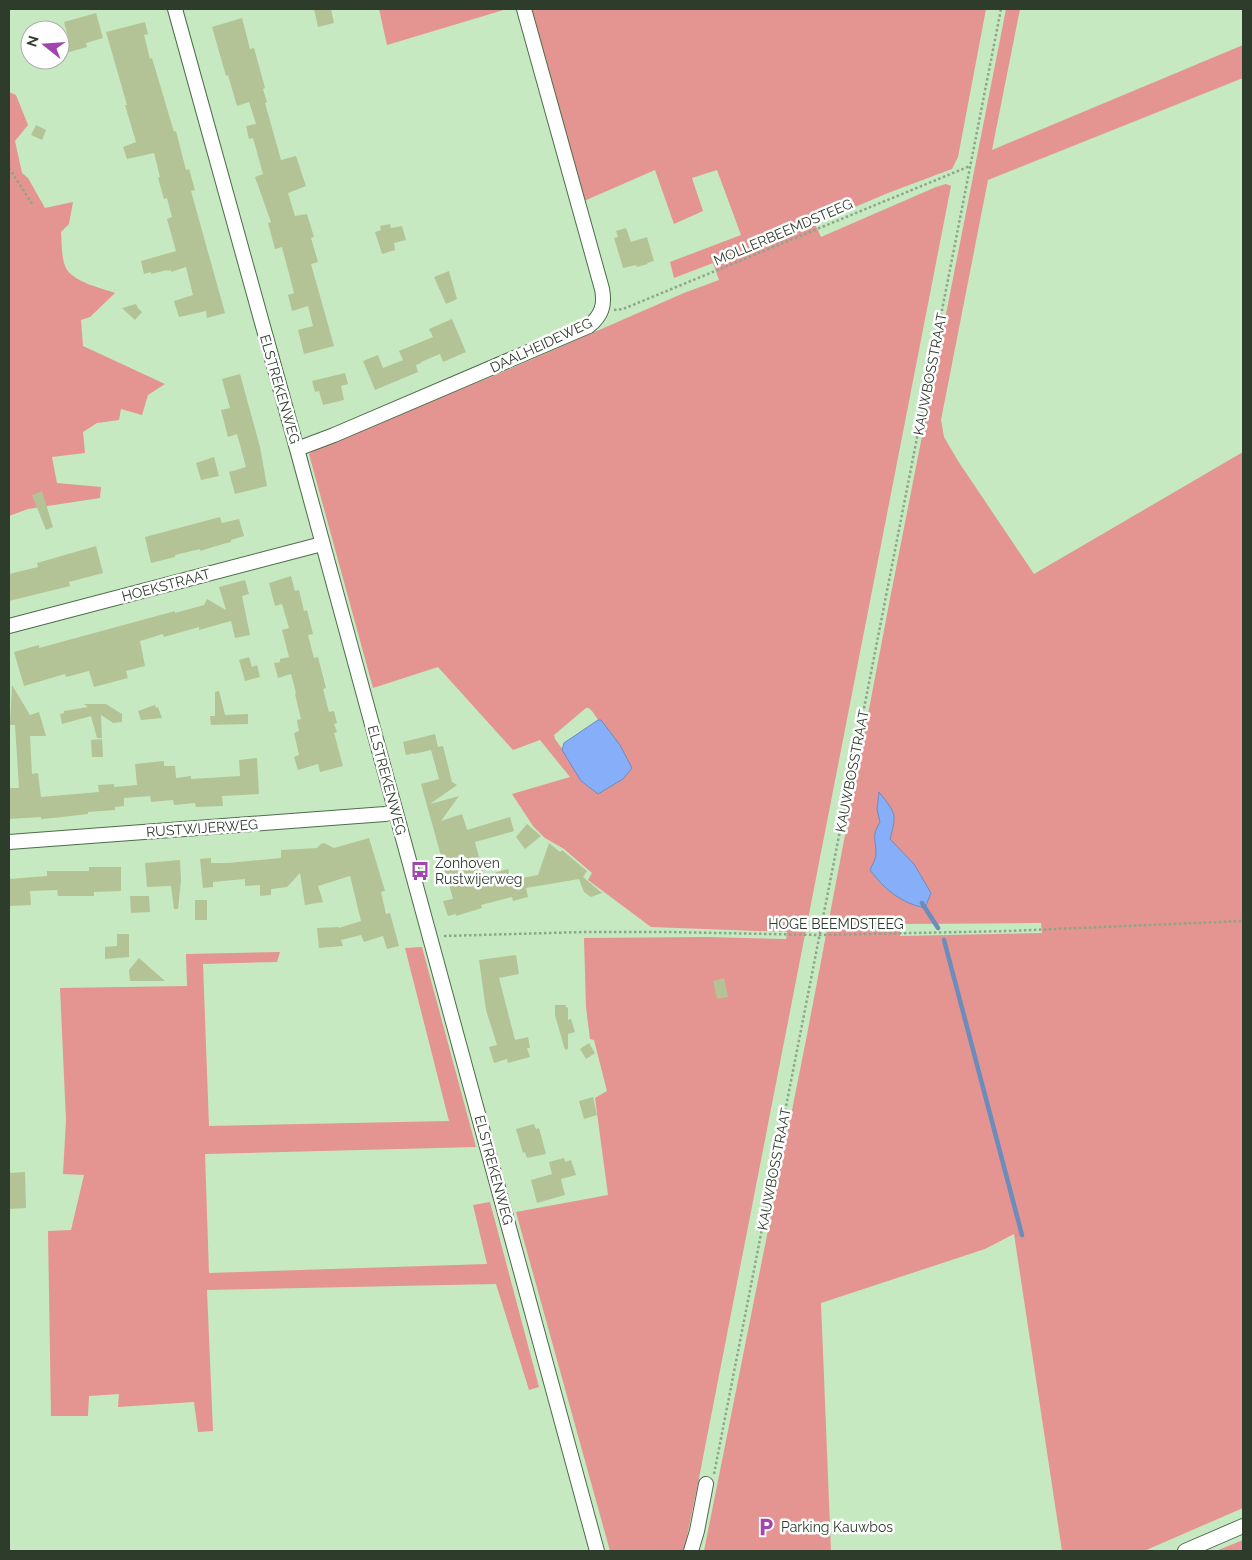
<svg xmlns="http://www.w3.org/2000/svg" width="1252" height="1560" font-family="Raleway,sans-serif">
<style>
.green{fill:#e49491;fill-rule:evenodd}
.water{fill:#86aef9;stroke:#6c8cbc}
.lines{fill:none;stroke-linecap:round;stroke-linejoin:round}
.stream{stroke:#6c8cbc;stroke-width:4.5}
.building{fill:#b4c395}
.minor-casing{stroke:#4d6c4a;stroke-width:16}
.path{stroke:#8ca688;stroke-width:2.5;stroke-dasharray:2.5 2.5;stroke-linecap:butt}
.minor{stroke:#fff;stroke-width:14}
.labels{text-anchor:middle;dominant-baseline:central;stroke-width:5;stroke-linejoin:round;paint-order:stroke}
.street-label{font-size:14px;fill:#2e3c2c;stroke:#fefefe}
.poi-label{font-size:14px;fill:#2e3c2c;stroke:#fefefe;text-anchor:start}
</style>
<rect width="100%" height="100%" fill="#c6e9c2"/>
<path class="green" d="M379 9H507L387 45Z
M529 9H986L958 157 952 169 888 193 815 224 821 237 936 187 946 184 951 186 699 1478 684 1551H610L516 1212 608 1195 595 1098 607 1091 594 1040 590 1039 586 1007 584 938 707 937 786 939 787 932 651 927 588 880 592 873 564 849 545 838 533 826 512 794 570 777 540 740 513 750 438 667 373 688 309 454 317 448 498 374 684 293 719 280 713 263 674 278 670 262 741 235 717 170 692 178 703 211 674 224 655 170 584 201ZM586 708H589L592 711 628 764 590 787 555 739 554 735Z
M1006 9H1020L992 150 1243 45V78L988 180 941 420 944 437 958 461 1034 574 1243 452V1508L1144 1551H1062L1014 1234 985 1249 821 1303 831 1551H704L806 1040 889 604ZM900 924 1041 923 1042 933 900 936Z
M9 92 16 95 28 125 15 141 22 173 28 178 45 208 73 202 69 224 61 232C62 243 61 258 66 268 73 282 101 288 115 293L90 317 81 320 83 346 165 384 148 395 142 415 121 409 119 420 97 423 83 432 85 453 52 457 57 483 101 487 100 498 28 509 9 516Z
M422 947 476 1147 205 1154 209 1273 487 1264 473 1205 490 1202 539 1387 529 1390 496 1284 207 1290 213 1431 198 1432 194 1402 118 1407 119 1394 89 1396 88 1416H51L48 1231 71 1230 84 1175 63 1174 66 1120 60 988 187 986 186 954 280 952 277 962 203 964 209 1126 449 1121 405 948Z
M1243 1540V1551H1216Z"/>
<path class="water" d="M598 720H601L620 745 632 768 623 779 598 794 581 781 562 750 564 743Z
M879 792C896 814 897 813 890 839L914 864 931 893 925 908C901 903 885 890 870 870 872 865 876 859 876 854 876 838 871 837 880 822L877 809Z"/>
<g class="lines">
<path class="stream" d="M922 903 938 928
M944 940 1022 1235"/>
</g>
<path class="building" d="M314 9H331L334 23 318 27Z
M96 13 103 38 86 43 87 47 66 53 62 39 68 37 64 22Z
M242 18 250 49 254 48 259 66 265 88 263 89 267 102 265 103 281 160 296 156 306 186 288 193 295 216 307 214 314 237 311 238 318 262 311 264 334 346 304 354 298 330 313 326 308 306 292 311 288 295 294 293 282 247 275 249 268 223 271 222 255 177 263 174 253 138 249 139 246 126 256 124 249 102 237 106 228 75 226 76 212 27Z
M145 22 148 34 144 35 150 59 152 58 174 132 176 131 186 170 189 169 195 190 191 191 225 313 207 318 206 311 179 317 174 301 193 295 186 267 171 272V270L168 271 167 270 151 274V272L144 274 141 261 176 251 167 219 172 217 167 198 164 199 158 178 160 177 154 153 127 159 123 147 136 142 125 105H127L106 32Z
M36 125 46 130 42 140 31 135Z
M390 224 391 228 402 226 406 240 394 243 395 250 382 254 375 232 381 230 380 226Z
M626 228 631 242 647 237 654 261 647 263 648 264 637 267 636 265 623 268 614 238 618 237 616 231Z
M449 271 457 299 446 304 434 277Z
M136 304 138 308 142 312 135 320 122 308Z
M452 319 466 352 443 362 440 354 421 362V363L416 365 418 372 375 390 363 361 378 355 383 368 403 360 399 351 433 337 429 329Z
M345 373 348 384 341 386 344 400 323 405 319 391 315 392 312 381Z
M240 374 260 447 267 486 235 494 229 472 246 467 237 434 228 437 221 410 230 408 222 379Z
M214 457 219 476 201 480 196 463Z
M42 491 53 527 46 530 32 495Z
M220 517 222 523 239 519 244 536 231 540V542L223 544 200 551V549L175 555V557L151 563 145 537Z
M96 546 103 573 69 582 70 586 9 601V574L38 567 37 563Z
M291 576 295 591 299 590 304 611 307 610 313 634 308 635 314 658 318 657 326 688 323 689 329 712 334 711 337 723 334 724 337 732 334 733 343 766 320 772 318 764 298 770 294 757 299 755 294 733 299 731 297 720 301 719 295 694 296 693 291 674 278 678 274 663 280 662V659L289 657 282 630 289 628 282 604 275 606 269 583Z
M245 580 249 594 242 596 250 635 235 638 231 621 199 630V627L164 637 163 634 140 641 145 666 126 671 128 678 94 687 89 671 66 677 65 674 24 686 14 652 39 645V648L175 611V613L204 605 207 599 226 610 219 587Z
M249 657 252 667 257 665 260 677 245 681 239 660Z
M12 685 30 715 39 712 46 736H30L32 774 38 773 41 797 99 792 98 785 114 784V787L137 785 135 764 164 761V766H175L176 778 191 776V779L240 776 239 760 257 758 259 794 222 796 223 806 196 807 195 803 174 805 173 800 151 802 150 796 124 798V806L115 807V810L88 812V814L53 818 41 819V817L9 819V788H19L15 725H10Z
M219 691 225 715 248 714V724L211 725 210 716H215V692Z
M84 704H106L122 714V722L113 723 101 715 102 738H97L91 716 62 724 60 714 64 713V711L88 707Z
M155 705 156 708 158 707 162 718 141 720 138 711Z
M435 734 438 747 443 746 452 782 457 785 430 804 459 796 441 821 462 814 467 830 510 817 514 831 475 842 484 876 508 869 511 880 538 875 549 843 560 852 562 850 587 871 583 877 602 893 591 897 584 892 579 879 526 888 528 897 513 901 512 897 481 905 482 908 456 916V914L448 916 443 901 453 899 421 784 439 779 431 750 414 754V753L406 755 403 742Z
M102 739 103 757H92L91 740Z
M527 824 541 836 525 849 516 837Z
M369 838 385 891 381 892 386 914 390 913 399 946 387 949 383 936 364 942 361 935 341 940 343 946 319 948 317 928 339 927V928L361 921 350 876 318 886 323 902 305 905 300 873 287 887 271 889V895L260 896V885L245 886V879L213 882V887L203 888 200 859 211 858V863H228L281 858V850L317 848 321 844 324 843 334 848Z
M180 860 181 880 178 909H174L171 886 147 887 145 863Z
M89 867H121V891L94 892V896H58L57 890 30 891 31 905 9 906V879L47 876V871H89Z
M130 896H149L150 912 131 913Z
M195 900H207V920H195Z
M117 934H129V957L105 959V947L117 946Z
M516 955 519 974 499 978 515 1040 528 1037 530 1048H527L530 1057 508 1063 507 1059 494 1063 489 1047 497 1045 486 1010 479 960Z
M139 958 165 981H130L129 970Z
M724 978 728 997 717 999 713 981Z
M555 1005H566V1007L568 1008V1020L571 1019 575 1032 568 1034V1049L565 1050 555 1015Z
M589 1043 595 1053 586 1059 580 1049Z
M593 1097 597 1115 584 1119 579 1101Z
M534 1124 536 1129 539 1128 546 1154 527 1158 525 1152 523 1153 516 1129Z
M564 1158 565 1162 571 1160 576 1175 561 1179 565 1195 537 1203 531 1180 552 1174 549 1162Z
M25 1172 26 1208 9 1209V1173Z"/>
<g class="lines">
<g class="minor-casing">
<path id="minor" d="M175 9 297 449 597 1551
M297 449 334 435 589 326C602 315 605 305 602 289L524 9
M9 626 322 544
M9 842 385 814 396 812
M691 1551 697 1531 706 1484
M1185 1551 1243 1526"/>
</g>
<path class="path" d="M9 168 33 205
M614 310 623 309 970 166
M444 936 584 932H669L820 935 1009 931 1243 921
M714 1474 1001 9"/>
<use href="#minor" class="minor"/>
</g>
<defs>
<g id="bus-bare" transform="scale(1.5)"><path d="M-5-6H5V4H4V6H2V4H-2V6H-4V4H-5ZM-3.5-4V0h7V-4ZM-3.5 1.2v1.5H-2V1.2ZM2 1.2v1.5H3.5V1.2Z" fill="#a145af" stroke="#fefefe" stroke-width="2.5" paint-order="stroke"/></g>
<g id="parking-bare" transform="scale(1.5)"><path d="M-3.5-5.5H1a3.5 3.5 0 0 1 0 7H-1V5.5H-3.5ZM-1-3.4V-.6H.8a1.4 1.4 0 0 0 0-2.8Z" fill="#a145af" stroke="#fefefe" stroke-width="2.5" paint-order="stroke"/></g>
</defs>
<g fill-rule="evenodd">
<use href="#bus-bare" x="420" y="871"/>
<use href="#parking-bare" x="766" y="1527"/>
</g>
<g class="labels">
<g class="street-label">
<text transform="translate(783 232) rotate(-23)">MOLLERBEEMDSTEEG</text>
<text transform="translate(541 345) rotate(-25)">DAALHEIDEWEG</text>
<text transform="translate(930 374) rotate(-79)">KAUWBOSSTRAAT</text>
<text transform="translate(280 389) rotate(74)">ELSTREKENWEG</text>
<text transform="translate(166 585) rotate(-15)">HOEKSTRAAT</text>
<text transform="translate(852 771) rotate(-79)">KAUWBOSSTRAAT</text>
<text transform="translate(387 780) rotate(75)">ELSTREKENWEG</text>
<text transform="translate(202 828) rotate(-4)">RUSTWIJERWEG</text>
<text x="836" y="924">HOGE BEEMDSTEEG</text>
<text transform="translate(774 1169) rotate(-79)">KAUWBOSSTRAAT</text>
<text transform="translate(494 1170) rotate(75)">ELSTREKENWEG</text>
</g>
<g class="poi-label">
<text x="435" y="863">Zonhoven<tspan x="435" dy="16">Rustwijerweg</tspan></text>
<text x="781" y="1527">Parking Kauwbos</text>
</g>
</g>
<rect width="1252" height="1560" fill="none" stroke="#2e3c2c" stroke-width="20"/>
<g transform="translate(45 45) rotate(287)"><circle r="24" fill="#fefefe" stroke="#abb0aa"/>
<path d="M0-4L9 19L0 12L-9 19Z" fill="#a145af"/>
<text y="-8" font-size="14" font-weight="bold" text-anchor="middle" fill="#2e3c2c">N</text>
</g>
</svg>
